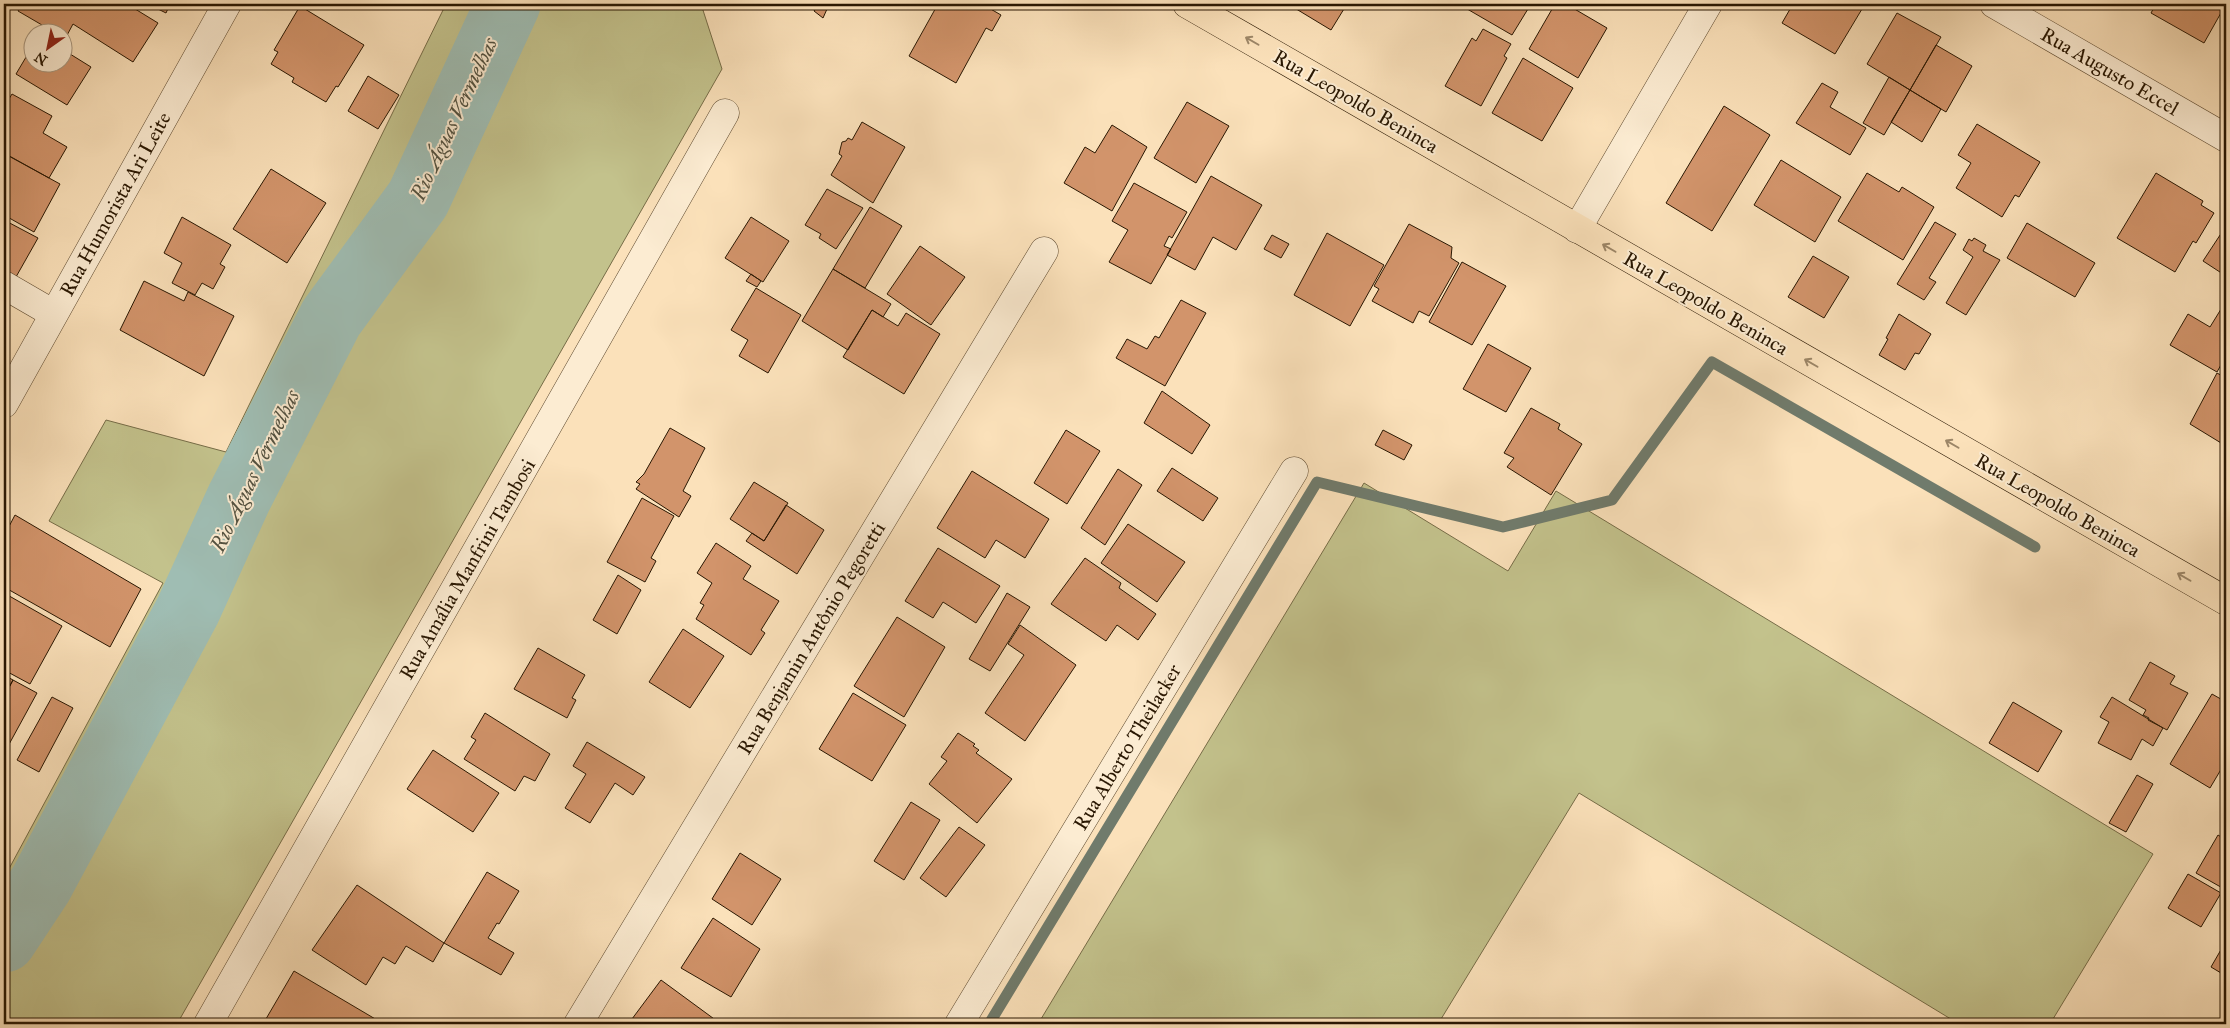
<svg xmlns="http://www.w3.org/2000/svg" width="2230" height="1028" font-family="'IM FELL Great Primer',serif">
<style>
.green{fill:#c3c28c;stroke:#766c47}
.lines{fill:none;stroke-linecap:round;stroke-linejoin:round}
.stream{stroke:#707b6c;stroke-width:11}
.river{stroke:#9fbdb3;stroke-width:65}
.building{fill:#d2946b;stroke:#291702}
.minor-casing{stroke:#5e4a30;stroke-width:29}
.major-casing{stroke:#291702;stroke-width:29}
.minor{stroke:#fcecd2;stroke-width:28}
.major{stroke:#fbe1ba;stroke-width:28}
.oneway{stroke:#9c8667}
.labels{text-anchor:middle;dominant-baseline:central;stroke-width:4;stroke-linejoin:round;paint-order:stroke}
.street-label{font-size:20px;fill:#291702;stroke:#fcecd2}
.water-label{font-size:21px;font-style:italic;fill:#525140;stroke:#fcecd2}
</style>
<rect width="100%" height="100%" fill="#fbe1ba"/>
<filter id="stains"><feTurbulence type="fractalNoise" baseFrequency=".004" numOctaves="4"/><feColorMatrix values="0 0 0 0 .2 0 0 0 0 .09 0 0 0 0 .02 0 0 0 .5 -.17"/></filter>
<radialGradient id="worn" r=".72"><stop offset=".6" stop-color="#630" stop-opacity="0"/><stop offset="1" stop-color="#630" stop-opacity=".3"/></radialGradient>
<path class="green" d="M446 4H701L722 69 177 1024H4V878L163 583 49 521 106 420 226 452Z
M1364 483 1508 571 1556 491 2153 854 2050 1024H1959L1579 793 1438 1024H1038Z"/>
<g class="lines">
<path class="stream" d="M989 1024 1317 482 1503 527 1612 500 1712 362 2035 547"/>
<path class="river" d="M4 940 41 884 188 610 239 498 331 318 418 199 508 4"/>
</g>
<path class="building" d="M22 4H127L158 23 133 62 73 24 65 39 62 38V32H54L18 11Z
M148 4H170L166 13Z
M818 4 827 9 823 18 814 11Z
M938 4H982L1001 15 992 31 986 28 956 83 909 56Z
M1288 4H1347L1331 30Z
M1463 4H1531L1512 35 1462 6Z
M1555 4H1566L1607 28 1578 78 1529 49Z
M1793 4H1865L1835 54 1782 23Z
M2156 4H2226L2204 43 2151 13Z
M300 6 364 45 338 87 336 86 326 102 292 82 294 78 271 64 278 52 274 50Z
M1897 13 1941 37 1910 90 1867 64Z
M1483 29 1511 44 1504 56 1507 58 1481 106 1445 86 1472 38 1476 41Z
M1936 45 1972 66 1946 112 1910 90Z
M32 47V62H62V49L91 67 67 105 16 74Z
M1523 58 1573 88 1542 141 1492 113Z
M368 76 399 95 378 129 348 111Z
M1889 77 1910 90 1884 135 1863 123Z
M1822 83 1838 92 1830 107 1866 128 1850 155 1796 123Z
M1910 90 1941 109 1922 142 1891 122Z
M12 94 52 116 43 133 67 147 49 178 4 153V107Z
M1187 102 1229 126 1196 183 1154 158Z
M1724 106 1770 135 1712 231 1666 203Z
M862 122 905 147 873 203 831 175 842 156 839 154 842 142 846 141 848 138 852 140Z
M1977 124 2040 162 2019 197 2015 195 2002 217 1956 188 1971 163 1958 155Z
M1112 125 1147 147 1112 211 1064 183 1085 147 1095 153Z
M5 154 60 184 34 232 4 215Z
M1781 160 1841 197 1815 242 1754 205Z
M271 169 326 203 287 263 233 229Z
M1867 173 1899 192 1902 187 1934 207 1903 260 1838 221Z
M2156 173 2203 201 2201 205 2214 213 2196 243 2193 241 2175 272 2117 238Z
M1211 176 1262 205 1236 250 1213 237 1195 270 1167 255Z
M1134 183 1187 212 1172 238 1169 236 1164 246 1171 249 1151 284 1109 262 1128 230 1112 221Z
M827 189 863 208 836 249 819 238 821 234 805 225Z
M870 207 902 226 865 288 833 269Z
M182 217 231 245 220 264 225 267 213 289 202 283 195 295 172 283 182 263 164 253Z
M751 217 789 241 763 282 725 258Z
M4 220 38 238 12 284 4 279Z
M1935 222 1956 234 1929 278 1936 282 1924 300 1897 284Z
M2027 223 2095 263 2075 297 2007 258Z
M1409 224 1452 247 1451 258 1459 263 1429 316 1419 311 1413 323 1372 301 1379 289 1374 286Z
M2226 226V276L2203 261Z
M1327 233 1384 265 1350 326 1294 295Z
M1272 235 1289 244 1281 258 1264 249Z
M1974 238 1986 245 1983 251 2000 260 1966 315 1946 303 1973 257 1963 250 1969 239 1972 241Z
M920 246 965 277 931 325 887 294Z
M1813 256 1849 277 1824 318 1788 297Z
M1462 262 1506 286 1472 345 1429 322Z
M833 269 891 304 883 317 872 310 848 350 802 321Z
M751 274 761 281 757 287 746 281Z
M144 281 184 301 188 292 234 316 204 376 120 330Z
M756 288 801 315 768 373 739 356 748 340 731 330Z
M1181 300 1206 313 1165 386 1116 358 1127 339 1147 349 1155 336 1159 338Z
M2226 301V356L2217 372 2170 345 2188 314 2210 327Z
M872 310 898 326 906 313 940 334 904 394 843 357Z
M1899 314 1931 334 1919 354 1915 353 1905 370 1879 355 1888 339 1886 338Z
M1488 344 1531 368 1506 412 1463 389Z
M2217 373 2226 378V446L2190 424Z
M1162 391 1210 425 1192 454 1144 423Z
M1531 408 1560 424 1558 429 1582 444 1551 495 1507 467 1514 458 1504 453Z
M670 428 705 448 683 491 691 496 679 517 636 489 640 484 636 482 644 474Z
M1066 430 1100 451 1067 504 1034 483Z
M1383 430 1412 445 1404 460 1375 445Z
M1172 468 1218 498 1203 521 1157 491Z
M1118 469 1142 485 1105 545 1081 528Z
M972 471 1049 519 1025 558 996 540 985 558 937 528Z
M754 482 788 503 764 541 730 519Z
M642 498 674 516 651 558 656 561 645 582 607 562Z
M786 505 824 530 797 574 746 541 752 533 764 541Z
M15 515 141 589 110 647 4 587V536Z
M1128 524 1185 562 1157 602 1101 563Z
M716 543 751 566 743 579 779 601 761 630 765 633 751 655 696 619 704 605 700 603 712 583 697 573Z
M938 548 1000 586 976 623 943 602 933 618 905 601Z
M1085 558 1121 583 1119 588 1156 614 1138 640 1117 625 1106 641 1051 604Z
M618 575 641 590 617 634 593 620Z
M4 593 62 626 30 684 4 670Z
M1007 593 1030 607 990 671 969 659Z
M897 617 945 647 904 717 854 686Z
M1020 625 1076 665 1025 741 985 713 1024 655 1008 644Z
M683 629 724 656 690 708 649 682Z
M538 648 585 675 572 698 576 700 567 718 514 689Z
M2150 662 2175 676 2170 684 2188 693 2167 730 2148 720 2149 718 2143 715 2146 710 2129 700Z
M4 675 13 680 4 697Z
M13 680 37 693 7 748 4 746V697Z
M853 693 906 725 872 781 819 749Z
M2212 694 2226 702V761L2210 788 2170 764Z
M52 697 73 708 39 772 17 760Z
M2112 697 2163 728 2153 746 2142 739 2131 760 2098 743 2109 722 2100 717Z
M2013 702 2062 731 2038 772 1989 743Z
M485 713 550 754 535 781 524 776 515 791 464 759 476 740 471 737Z
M958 733 975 744 973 746 979 750 976 753 1012 779 977 823 929 784 947 761 941 757Z
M587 742 645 777 633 795 615 783 590 823 565 808 586 774 573 766Z
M433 750 499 793 473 832 407 789Z
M2137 775 2153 784 2126 832 2109 823Z
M911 802 940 820 904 880 874 861Z
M959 827 985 845 946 897 920 878Z
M2218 835 2226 840V890L2196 873Z
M740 853 781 879 752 925 712 899Z
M487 872 519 891 499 924 497 923 488 938 514 953 501 975 444 943Z
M2188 874 2221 893 2201 927 2168 908Z
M357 885 444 943 433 962 406 946 395 964 383 957 366 985 312 950Z
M713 918 760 949 731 997 681 968Z
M2226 941V976L2211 967Z
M294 971 377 1020 375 1024H263Z
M661 980 721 1024 629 1023Z"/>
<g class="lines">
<g class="minor-casing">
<path id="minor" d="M1994 4 2226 138
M1577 229 1708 4
M4 285 54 314
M4 404 227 4
M208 1024 725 113
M578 1024 1044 251
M959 1024 1294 471"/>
</g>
<g class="major-casing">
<path id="major" d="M1187 4 2226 601"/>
</g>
<use href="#minor" class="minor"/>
<use href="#major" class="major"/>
</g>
<defs><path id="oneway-shaft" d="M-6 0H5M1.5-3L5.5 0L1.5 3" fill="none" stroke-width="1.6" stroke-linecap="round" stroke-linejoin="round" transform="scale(1.25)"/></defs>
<g class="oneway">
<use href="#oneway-shaft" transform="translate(1252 41) rotate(-150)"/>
<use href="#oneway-shaft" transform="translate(1609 248) rotate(-150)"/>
<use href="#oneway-shaft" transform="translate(1811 363) rotate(-150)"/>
<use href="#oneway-shaft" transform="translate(1952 444) rotate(-150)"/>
<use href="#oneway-shaft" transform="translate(2184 577) rotate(-150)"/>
</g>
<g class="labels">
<g class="street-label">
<text transform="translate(2110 71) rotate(30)">Rua Augusto Eccel</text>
<text transform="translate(1356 101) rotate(30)">Rua Leopoldo Beninca</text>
<text transform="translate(115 204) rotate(-61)">Rua Humorista Ari Leite</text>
<text transform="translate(1706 303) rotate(30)">Rua Leopoldo Beninca</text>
<text transform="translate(2058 505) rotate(30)">Rua Leopoldo Beninca</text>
<text transform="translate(467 569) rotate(-60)">Rua Amália Manfrini Tambosi</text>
<text transform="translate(811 638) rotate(-59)">Rua Benjamin Antônio Pegoretti</text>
<text transform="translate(1127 747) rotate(-59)">Rua Alberto Theilacker</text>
</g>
<g class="water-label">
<text transform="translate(454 119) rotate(-65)">Rio Águas Vermelhas</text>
<text transform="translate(255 471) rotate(-64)">Rio Águas Vermelhas</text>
</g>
</g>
<rect width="2230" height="1028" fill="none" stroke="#fbe1ba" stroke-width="20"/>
<rect x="5" y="5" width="2220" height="1018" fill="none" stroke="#291702" stroke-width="2.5"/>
<rect x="10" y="10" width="2210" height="1008" fill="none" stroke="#291702"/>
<g transform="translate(48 48) rotate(213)"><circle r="24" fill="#fcecd2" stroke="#a8977f"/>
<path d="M0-4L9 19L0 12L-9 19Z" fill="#8f2418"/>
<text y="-8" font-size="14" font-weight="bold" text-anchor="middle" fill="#291702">N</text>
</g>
<rect width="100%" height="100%" filter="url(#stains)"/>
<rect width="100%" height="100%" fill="url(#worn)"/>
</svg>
